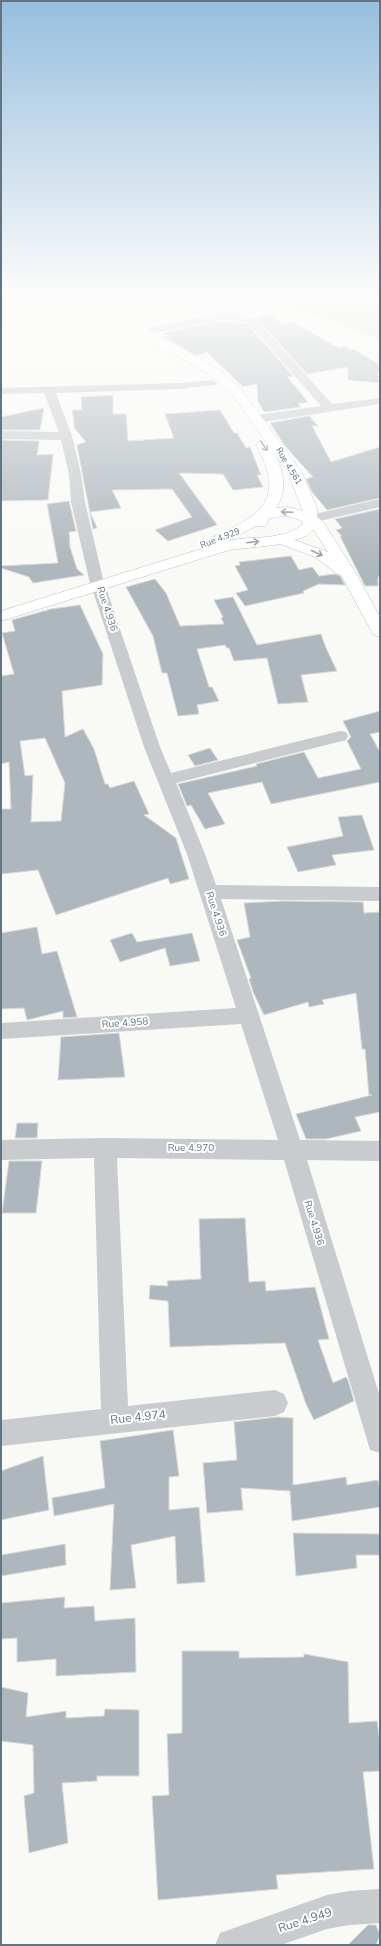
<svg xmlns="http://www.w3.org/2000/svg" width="381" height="1946" font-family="'Nunito Sans',sans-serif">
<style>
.green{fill:#dae1d6}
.building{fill:#aeb7bd;stroke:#dadad8;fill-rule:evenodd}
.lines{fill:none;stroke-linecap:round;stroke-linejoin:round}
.secondary-casing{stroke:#b8bec2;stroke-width:1}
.primary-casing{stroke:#bbbfc3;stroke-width:1}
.street{fill:#c8cccf;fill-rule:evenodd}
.secondary{fill:#fff;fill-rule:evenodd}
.primary{fill:#fff;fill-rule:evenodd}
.oneway{stroke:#909ea8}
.labels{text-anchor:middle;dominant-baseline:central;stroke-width:4;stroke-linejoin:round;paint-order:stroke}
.far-street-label{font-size:9px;fill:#617583;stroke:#fff}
.street-label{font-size:10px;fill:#617583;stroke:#fff}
.near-street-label{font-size:12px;fill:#617583;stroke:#fff}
</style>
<rect width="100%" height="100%" fill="#f9f9f6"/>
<path class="green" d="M265 296H380V339Z"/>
<path class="building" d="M269 314 284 325 293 322 339 348 344 346 351 350 354 349 380 365V372H377L380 383 348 380V367L307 374 256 317Z
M215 322H229L247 324 293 376 287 377 308 402 298 404 301 407 264 412 258 401 257 384 243 387 207 352 197 356 164 337 168 336 163 333Z
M113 395V414H126L128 441 174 438 165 414 220 410 234 433H237L246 448 250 447 261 475H257L263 487 233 490 223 474 179 473 217 525 168 541 155 530 192 517 172 489 112 490 121 508 90 512 97 528 93 529 77 445 86 442 75 429 72 410H82L81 397Z
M44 408 40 430H1V417Z
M309 416 318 426H312L331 462 380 447V498L327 510 312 492 306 479 313 477 285 446 270 423Z
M1 440 39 441 37 455 53 454 48 500 1 501Z
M69 501 76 531 69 532 70 547 77 569 84 575 33 583 29 577 1 568V566L58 563 47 504Z
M380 509V576L378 577V586H365L340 536H342L336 530 342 528 335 519Z
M291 556 299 570 312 567 319 576 335 574 340 576 345 585 319 584 303 591 304 593 245 606 236 593 248 590 235 566 240 565 239 562Z
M155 579 166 593 180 626 224 624 221 618 223 617 214 600 233 597 257 645 321 634 326 648 337 671 301 675 308 702 278 704 267 658 234 661 229 648H227L225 645 197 649 209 687H212L219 701 197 705 199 714 178 716 167 673H162L153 636 126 587Z
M80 605 103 654 102 685 62 691 65 737 83 729 94 749 105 784H108L110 788 134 781 149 814 144 815 176 838 189 879 170 884 168 878 56 915 38 870 1 874V809H11L9 762 1 764V676L14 674 2 633 15 631 12 620 51 609ZM45 738 65 783 61 821 31 822 33 775 25 776 20 741Z
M380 711V732L370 734 380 752V782L271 804 262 782 208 793 225 824 205 829 191 805 187 806 178 784 257 766 256 764 304 752 318 778 361 769 347 741 351 737 343 721Z
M210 748 218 760 195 766 188 755Z
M362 815 374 850 332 855 336 865 298 872 287 847 343 836 338 817Z
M283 901 363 902 364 913 380 912V1112L355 1117 361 1131 326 1139H306L296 1114 372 1095H369L365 1049H362L356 993 322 1000 324 1004 309 1007 308 1002 264 1015 253 992 249 979 251 978 237 940 250 937 244 903Z
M37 927 42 954 57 951 77 1017 63 1018V1011L27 1020 24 1008 1 1009V933Z
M132 933 137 942 192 933 200 961 170 966 165 948 120 962 110 940Z
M119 1033 125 1077 58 1080 61 1037Z
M17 1123H38L37 1138H15Z
M9 1161H42L36 1213H2Z
M245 1218 249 1282 265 1281 266 1291 315 1287 329 1339 318 1340 333 1383 346 1377 348 1380 354 1401 314 1420 306 1404 285 1343 170 1347 168 1301 149 1299 150 1285 168 1286 167 1281 201 1279 199 1219Z
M277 1417 293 1418V1485L346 1477 347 1485 378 1480 380 1490V1507L292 1521 290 1491 241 1488 243 1510 207 1513 203 1463 237 1460 234 1422Z
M173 1430 179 1476 169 1477V1510L199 1507 205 1582 177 1584 175 1536 131 1545 136 1588 110 1590 114 1504 54 1516 52 1498 105 1488 100 1441Z
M43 1456 49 1510 1 1520V1471Z
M293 1533 380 1534V1555H356L357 1568 296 1576Z
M65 1544 66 1565 1 1576V1555Z
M65 1597 64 1608 94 1606 95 1621 135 1618 136 1672 56 1676V1659L17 1662V1638L1 1639V1603Z
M182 1651H239V1658L304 1657V1654L348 1662 349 1723 377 1721 380 1742V1771L363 1772 374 1869 276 1875 278 1889 158 1900 152 1796 169 1795 167 1734 182 1733Z
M1 1687 28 1693 26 1717 66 1711V1718L104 1716 105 1709 139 1710V1776H97V1781L62 1783 68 1843 29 1853 24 1796 34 1793 33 1745 1 1741Z
M368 1925H376L380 1935 376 1945H348Z"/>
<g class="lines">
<g class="secondary-casing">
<path id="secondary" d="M311 515 316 516 324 523 357 575 380 617V637L374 635 372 632 341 575 336 573 315 557 275 542 273 539 275 536 280 535 328 552 313 529 304 519 306 516Z"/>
</g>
<g class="primary-casing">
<path id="primary" d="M76 296H89L216 368 241 389 301 471 317 508V526L308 535 299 539 275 545 229 550 1 621V611L217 544 213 543 211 540 213 537C262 515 286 500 256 445L258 442H266L233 395 208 374 77 298ZM274 453 287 471 303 511 287 507 276 508C288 490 284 471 274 453ZM287 516 303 521V524C282 542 252 535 227 541L256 526H266L269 519 276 517Z"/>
</g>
<path class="street" d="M41 296H76L78 298C74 303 45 301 41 296Z
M229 314 242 315 256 319 332 404 380 398V404L257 423 253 422 251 419 253 416 257 415 321 406 248 323 229 320 215 321 144 335 139 332 140 330 199 317Z
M211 380 217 383 215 385 181 389 56 393 72 436 81 474 85 502 103 579 160 747 171 773 340 731 346 732 348 736 346 740 176 783 205 854 216 885 380 887V901L221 899 300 1140 380 1141V1161L307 1160 380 1397V1453L370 1450 367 1440 284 1160 117 1158 128 1406 275 1390 284 1394 288 1403 284 1412 275 1416 1 1446V1420L101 1409 94 1158 1 1160V1140L105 1138 278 1140 241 1024 1 1039V1023L236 1008 187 854 144 747 89 579 71 502 69 474 61 440 1 439V431L59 432 44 393 1 394V388L181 383Z
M380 499V507L311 523 306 522 304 519 306 516Z
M380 1889V1923L349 1925 327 1929 281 1945H215L220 1933 327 1895 349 1891Z"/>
<use href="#secondary" class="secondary"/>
<use href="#primary" class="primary"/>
</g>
<defs><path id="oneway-shaft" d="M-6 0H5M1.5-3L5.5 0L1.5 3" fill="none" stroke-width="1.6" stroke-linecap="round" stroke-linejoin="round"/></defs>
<g class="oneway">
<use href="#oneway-shaft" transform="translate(264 446) rotate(56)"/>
<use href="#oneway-shaft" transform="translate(287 512) rotate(-178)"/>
<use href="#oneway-shaft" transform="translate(253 542) rotate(-6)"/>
<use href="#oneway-shaft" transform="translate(317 553) rotate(25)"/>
</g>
<linearGradient id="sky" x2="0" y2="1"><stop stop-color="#97bede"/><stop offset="0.52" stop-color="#fcfcfb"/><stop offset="1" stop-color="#fcfcfb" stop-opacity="0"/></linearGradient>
<rect width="381" height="568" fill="url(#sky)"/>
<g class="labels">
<g class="far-street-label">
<text transform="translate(289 466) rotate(59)">Rue 4.561</text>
<text transform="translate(220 538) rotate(-21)">Rue 4.929</text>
</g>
<g class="street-label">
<text transform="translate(107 609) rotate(72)">Rue 4.936</text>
<text transform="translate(216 914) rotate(72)">Rue 4.936</text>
<text transform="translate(125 1023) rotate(-4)">Rue 4.958</text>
<text x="191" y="1148">Rue 4.970</text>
<text transform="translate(314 1223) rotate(73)">Rue 4.936</text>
</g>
<g class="near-street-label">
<text transform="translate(138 1417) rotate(-6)">Rue 4.974</text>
<text transform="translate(305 1920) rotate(-18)">Rue 4.949</text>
</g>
</g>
<rect width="381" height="1946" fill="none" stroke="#617583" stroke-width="4"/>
</svg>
